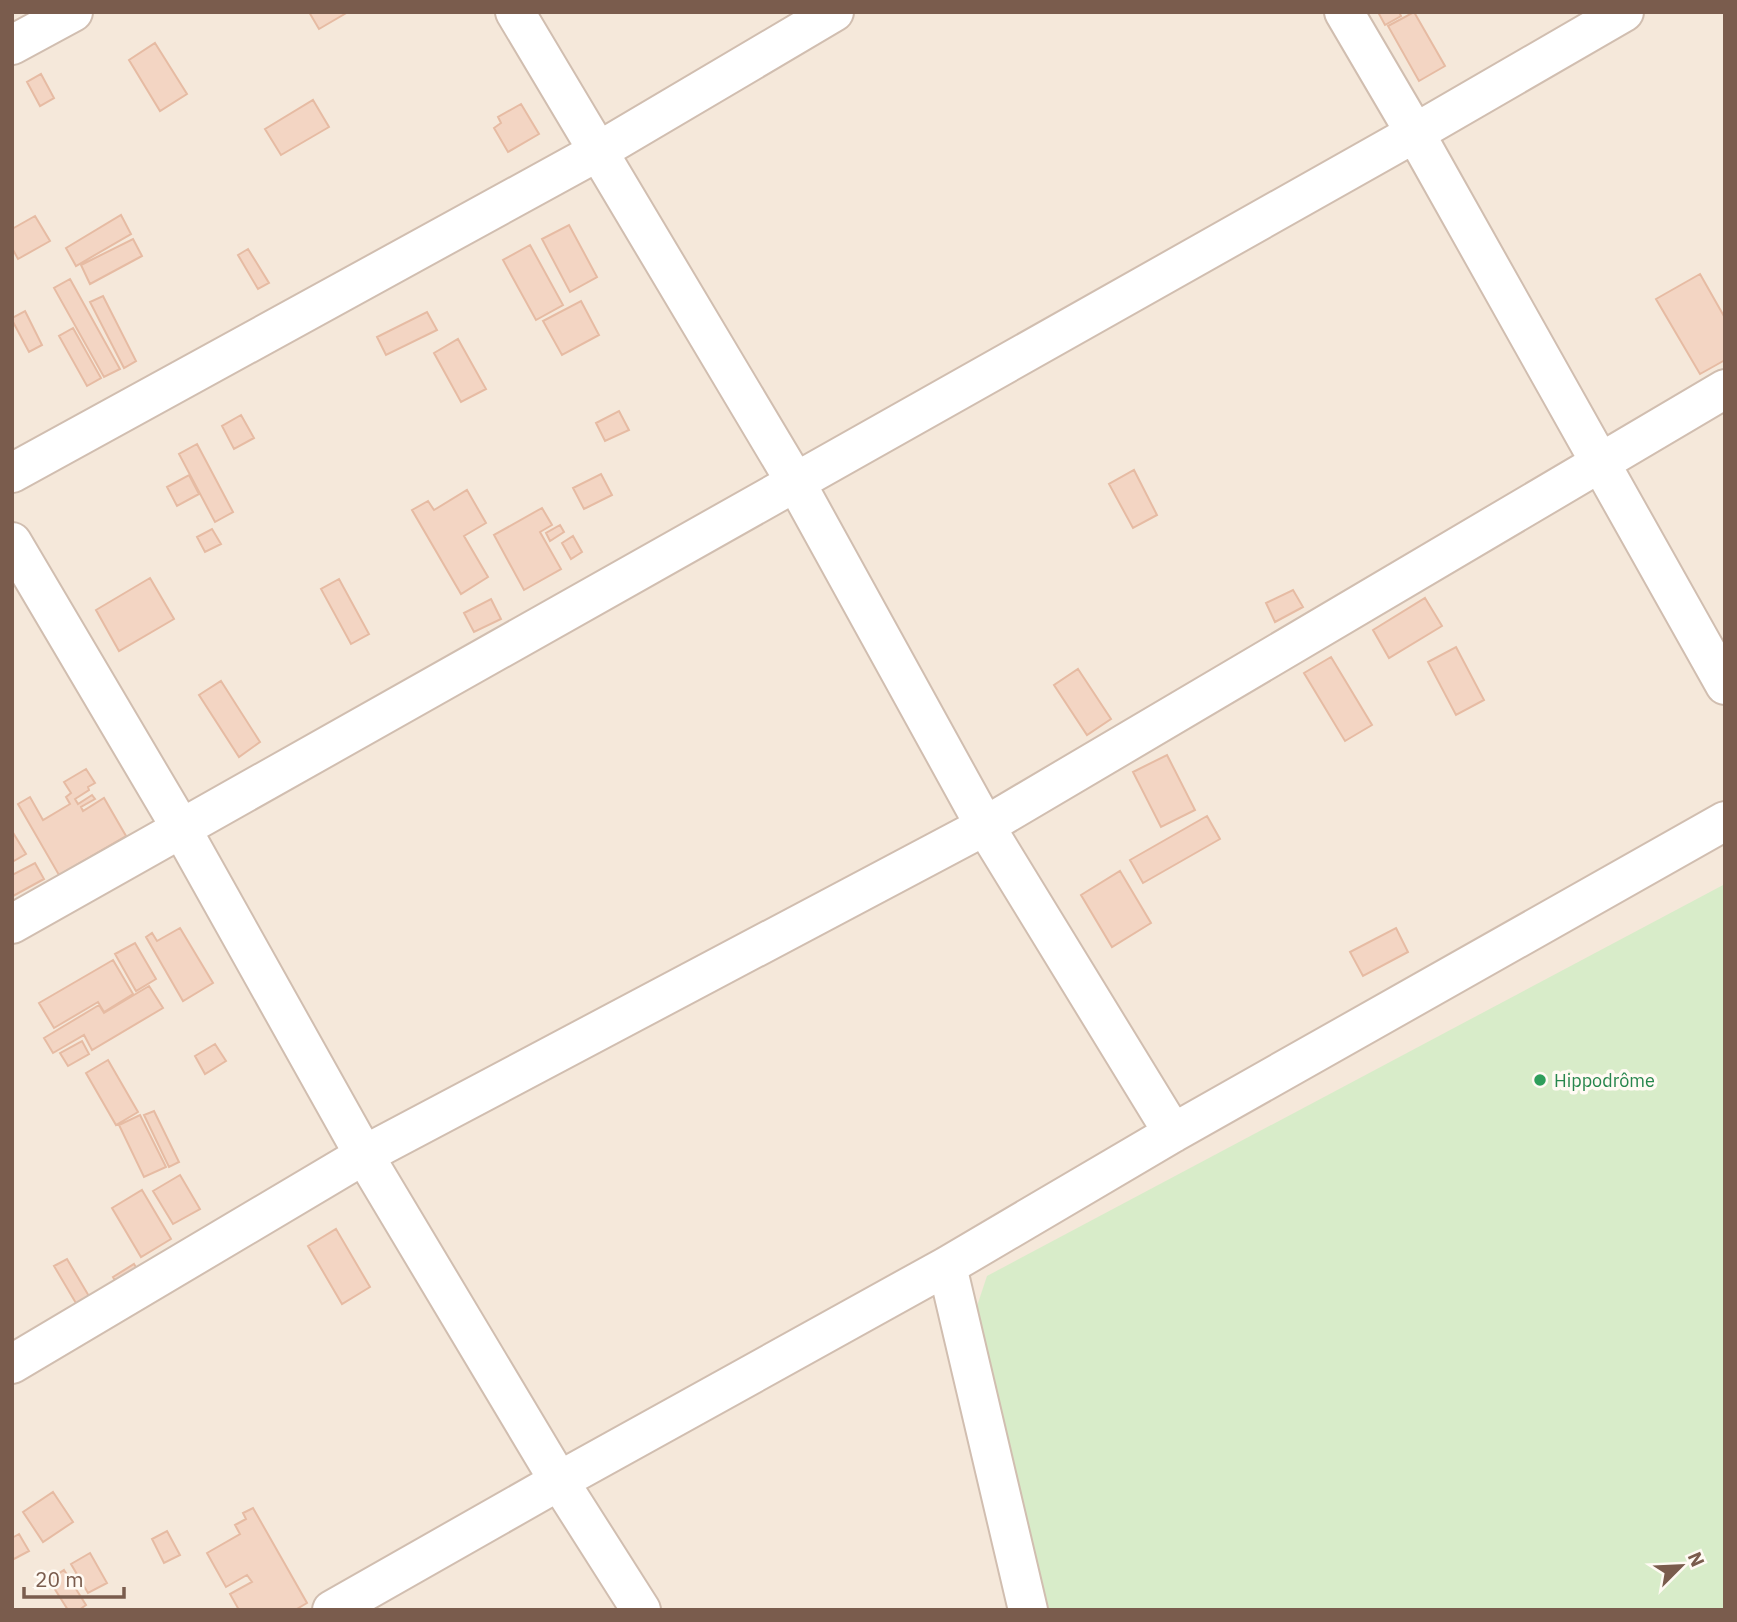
<svg xmlns="http://www.w3.org/2000/svg" width="1737" height="1622" font-family="'IBM Plex Sans',sans-serif">
<style>
.residential{fill:#f5e8da}
.green{fill:#d8ecc9}
.building{fill:#f3d5c3;stroke:#e6bba3;stroke-width:2}
.lines{fill:none;stroke-linecap:round;stroke-linejoin:round}
.minor-casing{stroke:#d1beb0;stroke-width:42}
.minor{stroke:#fff;stroke-width:38}
.leisure-dot{fill:#2e9e5b;stroke:#fffaf3;stroke-width:2.5}
.labels{text-anchor:middle;dominant-baseline:central;stroke-width:7;stroke-linejoin:round;paint-order:stroke}
.leisure-label{font-size:18px;fill:#27864d;stroke:#fffaf3;text-anchor:start}
</style>
<rect width="100%" height="100%" fill="#fdf6ec"/>
<path class="residential" d="M12 12H1725V1610H12Z"/>
<path class="green" d="M1725 884V1610H1036L967 1336 987 1276Z"/>
<path class="building" d="M309 12H348L319 29Z
M1378 12H1399L1401 16 1385 25Z
M1414 12 1445 66 1419 81 1388 26Z
M155 43 187 94 160 111 129 60Z
M41 74 54 98 40 106 27 82Z
M313 100 329 127 281 155 265 129Z
M521 104 539 134 508 152 494 128 501 123 498 117Z
M121 215 131 234 76 266 66 248Z
M35 216 50 241 18 259 12 248V229Z
M569 225 597 277 570 292 542 239Z
M133 239 142 256 90 284 81 265Z
M530 245 563 305 536 320 503 260Z
M248 249 269 283 258 289 238 255Z
M1700 274 1725 318V360L1700 374 1656 299Z
M70 279 120 369 104 377 54 288Z
M103 296 136 361 124 368 90 302Z
M581 301 599 335 562 355 543 321Z
M25 311 42 345 29 352 12 320V318Z
M427 312 437 330 386 355 377 337Z
M73 328 101 378 87 386 59 336Z
M458 339 486 389 461 402 434 353Z
M619 411 629 430 605 441 596 423Z
M241 415 254 438 234 449 222 426Z
M197 444 233 512 215 522 179 454Z
M1134 470 1157 515 1133 528 1109 484Z
M601 474 612 495 584 509 573 488Z
M189 475 199 494 177 506 167 487Z
M467 490 486 523 464 536 488 577 461 594 412 510 428 501 434 510Z
M542 508 552 525 540 532 561 569 524 590 494 535Z
M560 525 564 532 550 541 546 533Z
M212 529 221 544 205 552 197 537Z
M573 536 582 552 571 559 562 543Z
M150 578 174 619 119 651 96 610Z
M339 579 369 634 351 644 321 589Z
M1293 590 1303 607 1275 622 1266 603Z
M1425 598 1442 626 1389 658 1373 630Z
M491 599 501 619 474 632 464 613Z
M1456 647 1484 700 1456 715 1428 662Z
M1331 657 1372 725 1345 741 1304 673Z
M1078 669 1111 719 1087 735 1054 685Z
M221 681 260 742 239 757 199 695Z
M1167 755 1195 810 1161 827 1133 772Z
M86 769 95 783 88 787 89 790 75 799 78 804 92 795 95 799 81 807 83 811 104 798 126 836 59 875 18 804 30 797 43 820 70 804 66 797 71 793 64 782Z
M1207 816 1220 839 1143 883 1130 860Z
M12 831 26 854 12 862Z
M35 863 44 879 13 896 12 875Z
M1120 871 1151 923 1112 947 1081 895Z
M180 928 213 983 183 1001 146 937 152 933 157 941Z
M1396 928 1408 952 1363 976 1350 952Z
M135 943 156 979 136 991 115 954Z
M113 960 133 994 104 1012 98 1002 54 1028 39 1003Z
M149 986 163 1008 92 1050 84 1035 53 1053 44 1038 99 1005 104 1013Z
M82 1041 89 1054 68 1066 60 1053Z
M215 1044 226 1061 205 1074 195 1056Z
M108 1060 138 1112 116 1125 86 1073Z
M154 1111 179 1162 169 1167 144 1115Z
M140 1115 166 1167 144 1177 119 1125Z
M180 1175 200 1209 173 1224 153 1191Z
M142 1190 171 1239 141 1257 112 1208Z
M336 1229 370 1287 342 1304 308 1246Z
M67 1259 96 1308 83 1315 54 1266Z
M134 1264 145 1282 124 1295 113 1277Z
M53 1492 73 1522 43 1542 23 1512Z
M253 1508 307 1603 295 1610H239L230 1594 252 1582 247 1575 226 1587 207 1553 240 1534 235 1525 246 1519 243 1513Z
M167 1531 180 1555 164 1563 152 1539Z
M19 1534 29 1551 12 1560V1538Z
M90 1553 107 1583 88 1593 71 1564Z
M64 1570 86 1605 79 1610H68L49 1580Z"/>
<g class="lines">
<g class="minor-casing">
<path id="minor" d="M515 12 796 483 985 826 1173 1133
M1344 12 1415 133 1725 685
M12 45 73 12
M12 473 597 152 834 12
M12 542 181 828 364 1155 559 1481 641 1610
M12 924 1415 133 1624 12
M947 1266 1028 1610
M12 1364 364 1155 985 826 1725 389
M332 1610 559 1481 947 1266 1173 1133 1725 821"/>
</g>
<use href="#minor" class="minor"/>
</g>
<circle class="leisure-dot" cx="1540" cy="1080" r="7"/>
<g class="labels">
<g class="leisure-label">
<text x="1554" y="1080">Hippodrôme</text>
</g>
</g>
<rect width="1737" height="1622" fill="none" stroke="#7a5c4d" stroke-width="28"/>
<g transform="translate(1681 1566) rotate(66)" stroke="#fffaf3" stroke-width="5" paint-order="stroke">
<path d="M0-5L12 26L0 18L-12 26Z" fill="#7a5c4d"/>
<text y="-10" font-size="19" font-weight="bold" text-anchor="middle" fill="#7a5c4d">N</text>
</g>
<path d="M24 1587v10h100v-10" fill="none" stroke="#7a5c4d" stroke-width="3.5"/>
<text x="35" y="1587" font-size="21" fill="#7a5c4d" stroke="#fffaf3" stroke-width="5" paint-order="stroke">20 m</text>
</svg>
